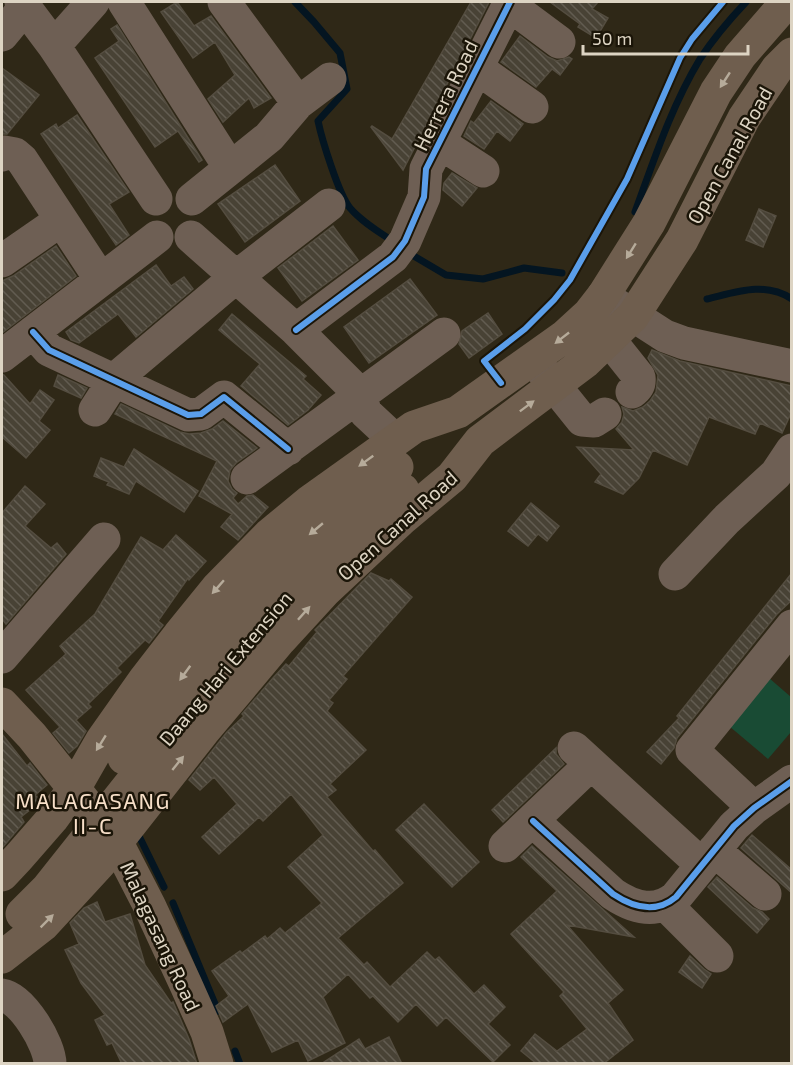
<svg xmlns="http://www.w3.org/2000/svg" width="793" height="1065" font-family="'Exo 2',sans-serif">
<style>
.pitch{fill:#194b34}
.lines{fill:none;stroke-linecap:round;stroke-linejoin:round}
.stream{stroke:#041521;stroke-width:7}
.building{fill:url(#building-back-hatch);stroke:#544d40;stroke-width:1.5}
.minor{stroke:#6e5f54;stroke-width:33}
.major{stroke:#6f5e4e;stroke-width:33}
.cycleway-casing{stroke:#1b1508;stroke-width:10}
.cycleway{stroke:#5a9eea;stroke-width:6}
.oneway{fill:#b6ab9a}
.labels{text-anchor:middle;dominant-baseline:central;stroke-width:5;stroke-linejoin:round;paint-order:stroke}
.street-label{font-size:20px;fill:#ddd4c3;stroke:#1b1508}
.quarter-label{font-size:22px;letter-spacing:1.5px;fill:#f8e0c9;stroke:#1b1508}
</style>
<defs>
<pattern id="building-back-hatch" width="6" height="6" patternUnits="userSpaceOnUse" patternTransform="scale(1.5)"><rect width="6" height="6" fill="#484235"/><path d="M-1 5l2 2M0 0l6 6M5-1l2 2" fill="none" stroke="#625c51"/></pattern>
</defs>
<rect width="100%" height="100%" fill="#2f2817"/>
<path class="pitch" d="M769 678 791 697V732L768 759 729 726Z"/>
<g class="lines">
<path class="stream" d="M295 2 314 22 340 53 347 89 318 121C322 140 339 195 350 208 362 222 379 232 394 242
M635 212C654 160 671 107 700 59 713 39 730 19 746 2
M407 252 446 275 483 279 524 268 562 273
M707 299C736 292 765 281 792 299
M137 832 164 887
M173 903 218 1011
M235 1051 240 1064"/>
</g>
<path class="building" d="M177 2 194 26 211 16 271 98 254 108 249 98 223 122 208 99 235 75 215 42 193 58 161 12Z
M471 2H489L403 170 371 127 372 126 392 139Z
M550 2H598L592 9 608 18 596 38 578 27 580 24Z
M117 25 202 160 199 162 178 131 155 147 95 58 119 41 111 29Z
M520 36 548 57 557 61 569 57 572 59 560 75 552 69 536 87 501 62Z
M2 68 39 95 7 134H2Z
M491 101 523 124 510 141 497 131 484 149 464 136 471 121 474 123Z
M77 115 129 192 109 204 129 235 116 245 41 134 56 124 58 128Z
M275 165 300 201 245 242 218 204Z
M452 173 477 188 462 206 443 190 444 183Z
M759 209 776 216 763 247 746 240Z
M333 226 358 260 302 301 278 268Z
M56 246 76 276 2 333V281L13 276Z
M156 265 171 286 184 277 193 289 136 337 118 314 79 343 71 340 66 332Z
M410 279 437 315 369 363 344 327Z
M488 313 502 334 469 358 459 344 462 331Z
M232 314 306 376 303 379 321 395 308 410 288 425 241 386 260 364 219 330Z
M652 350 680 361 792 386V411L782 433 760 423 755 434 709 417 687 465 653 450 639 478 623 494 595 482 601 474 577 447 634 450 616 429 622 422 624 414 622 407 633 411 643 407 650 401 656 392 658 375 648 358Z
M2 374 4 375 30 404 40 390 54 400 39 421 50 430 26 458 2 437Z
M58 375 87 388 81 398 54 386Z
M121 404 180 432 189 434 201 433 212 429 223 421 257 448 236 463 230 470 228 481 232 489 237 493 233 498 238 504 247 496 253 495 268 507 238 540 221 527 232 514 199 496 217 461 115 414Z
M134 449 198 491 184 512 136 481 129 494 107 485 109 482 94 476 101 458 124 467Z
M25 486 45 504 25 526 51 548 57 543 66 554 6 624 2 619V513Z
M531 503 559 526 547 541 538 534 528 546 508 531Z
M176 535 206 561 189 580 188 578 158 621 163 625 149 643 145 640 117 668 121 672 88 704 91 707 76 720 86 731 77 746 69 753 53 733 60 727 26 690 66 654 60 646 95 614 141 537 163 550Z
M371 573 389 581 391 579 412 597 343 676 347 679 329 700 333 703 327 711 366 750 330 784 336 790 327 797 373 851 375 850 403 883 338 938 364 965 367 962 390 987 427 952 435 960 439 957 474 994 484 985 505 1007 488 1024 510 1045 493 1062 446 1017 437 1026 416 1004 398 1022 373 996 370 998 348 974 323 997 345 1043 308 1061 298 1040 272 1052 248 1004 223 1022 216 1006 229 996 212 971 240 951 242 953 265 936 267 939 280 928 285 933 322 903 288 867 323 835 291 794 263 821 259 817 219 854 202 837 237 804 214 777 200 790 189 780 227 732 244 716 242 714 273 678 286 664 289 666 317 632 315 630Z
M792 573V600L777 614 677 738 674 748 661 764 647 752 679 718 677 716Z
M2 734 27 766 30 763 47 785 35 795 41 801 21 817 24 822 2 848Z
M556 748V754L564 764 503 822 492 810Z
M424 804 479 862 452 887 396 830Z
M752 835 792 870V893L741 848Z
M532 846 634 937 567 925 623 990 608 1003 633 1040 603 1064H537L521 1051 535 1034 557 1051 587 1029 560 996 564 992 511 934 557 891 521 857Z
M717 877 753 908 762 912 769 919 757 933 708 887Z
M97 902 105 922 130 914 145 965 171 1003 173 1002 189 1039 197 1064H122L112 1043 107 1045 95 1020 105 1015 81 983 65 950 79 944 70 923 84 908Z
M690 956 704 969 711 974 702 988 679 972Z
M389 1037 402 1064H321L359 1039 365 1049Z"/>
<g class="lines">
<path class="minor" d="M21 2 54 46 156 199
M124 2 230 168
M224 2 298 103
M508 4 559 42
M2 35 25 7
M54 46 93 2
M477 68 532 107
M440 143 483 171
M2 155 4 152 15 154 22 160 101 280
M192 199 269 137 298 103 330 79
M191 237 296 330 361 395 365 412 395 440
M2 261 61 220
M603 296 665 336 684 343 792 366
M592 318 639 377C640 384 638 388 632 392
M296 330 393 257 405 241 424 197 426 169 510 2
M33 332 49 350 188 415 201 414 224 397 288 449
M2 356 157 237
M537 364 582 420 594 421 605 414
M95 410 115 379 236 277 329 205
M247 478 444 334
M675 574 727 519 776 474 792 450
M2 657 104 539
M574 748 701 864
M754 808 692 750 792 626
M533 821 613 894C634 908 656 914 676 897L734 826 754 808 792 781
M505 846 591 764
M714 850 765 894
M666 905 717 956
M2 995C22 998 50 1044 50 1064"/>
<path class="major" d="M2 704 32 736 116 841 149 905 186 985 207 1032 217 1064
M124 758C175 687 224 615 286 555 320 522 360 495 397 467
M2 875 18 858 52 819 75 787 102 740 145 679 179 635 218 587 269 535 309 502 414 427 458 412 565 336 589 314 603 296 649 223 716 92 740 56 787 2
M22 914 47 889 259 622 305 573 341 540 403 490
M2 957 43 925 100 863 203 732 280 640 324 592 403 518 452 477 480 441 585 362 633 316 682 240 744 118 777 69 792 54"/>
<g class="cycleway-casing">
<path id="cycleway" d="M296 330 393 257 405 241 424 197 426 169 510 2
M33 332 49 350 188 415 201 414 224 397 288 449
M501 383 484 361 525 329 554 300 570 280 627 179 680 58 692 39 723 2
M533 821 613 894C634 908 656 914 676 897L734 826 754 808 792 781"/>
</g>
<use href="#cycleway" class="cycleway"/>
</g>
<defs><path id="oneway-solid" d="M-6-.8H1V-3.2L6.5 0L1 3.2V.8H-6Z" transform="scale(1.5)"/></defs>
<g class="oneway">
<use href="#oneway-solid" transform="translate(725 80) rotate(123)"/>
<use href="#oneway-solid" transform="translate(631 251) rotate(122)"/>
<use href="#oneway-solid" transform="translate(562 338) rotate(142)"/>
<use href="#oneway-solid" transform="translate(527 406) rotate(-37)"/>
<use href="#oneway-solid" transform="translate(366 461) rotate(144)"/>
<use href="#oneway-solid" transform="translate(316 529) rotate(140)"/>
<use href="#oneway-solid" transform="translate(218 587) rotate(131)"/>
<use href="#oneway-solid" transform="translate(304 613) rotate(-48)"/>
<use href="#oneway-solid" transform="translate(185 673) rotate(126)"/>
<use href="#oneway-solid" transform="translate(101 743) rotate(122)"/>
<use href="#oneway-solid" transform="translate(178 763) rotate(-51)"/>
<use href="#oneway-solid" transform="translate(47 921) rotate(-45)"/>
</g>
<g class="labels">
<g class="street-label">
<text transform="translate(445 95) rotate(-64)">Herrera Road</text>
<text transform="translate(729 155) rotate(-61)">Open Canal Road</text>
<text transform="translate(397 525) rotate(-42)">Open Canal Road</text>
<text transform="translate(225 668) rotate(-50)">Daang Hari Extension</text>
<text transform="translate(161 936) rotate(65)">Malagasang Road</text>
</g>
<g class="quarter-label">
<text x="93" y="800">MALAGASANG<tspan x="93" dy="25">II-C</tspan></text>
</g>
</g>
<rect width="793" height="1065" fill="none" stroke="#ddd4c3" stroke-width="6"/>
<path d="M583 45v9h165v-9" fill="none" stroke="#ddd4c3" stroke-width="3"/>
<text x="592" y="45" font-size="18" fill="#ddd4c3" stroke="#1b1508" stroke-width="4.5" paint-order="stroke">50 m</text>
</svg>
